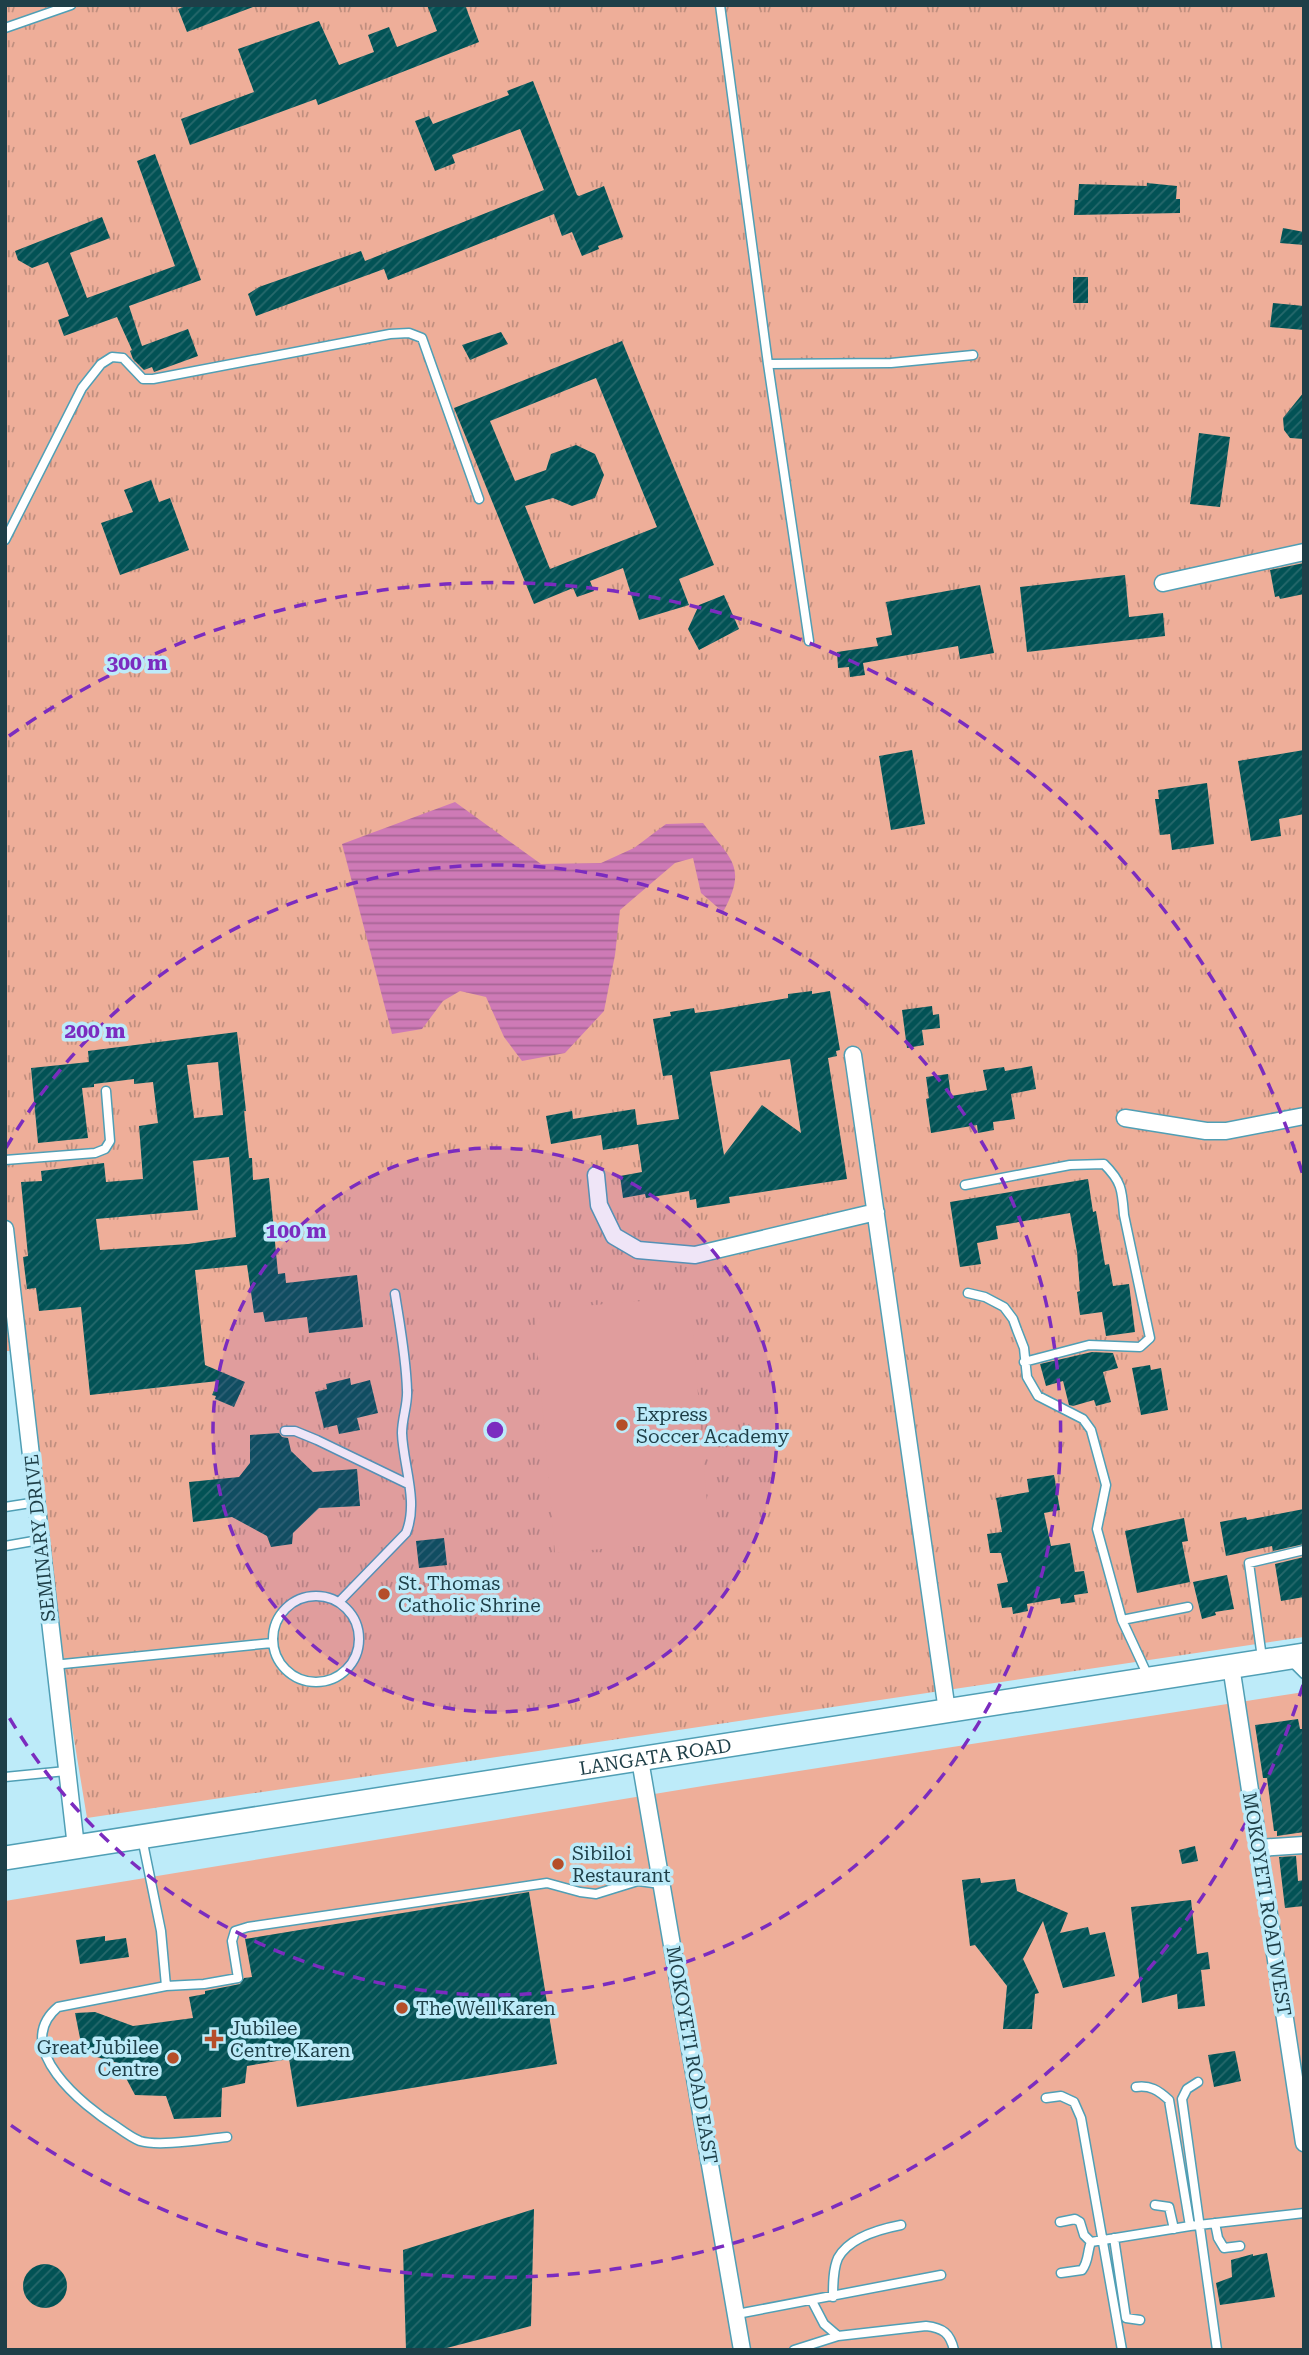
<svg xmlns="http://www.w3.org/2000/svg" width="1309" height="2355" font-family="'Roboto Serif',serif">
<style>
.grass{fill:url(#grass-tufts)}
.green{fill:#eeae99}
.water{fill:url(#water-rules)}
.building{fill:url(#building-hatch);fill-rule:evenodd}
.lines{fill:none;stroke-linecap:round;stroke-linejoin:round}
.lane-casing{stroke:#509fb5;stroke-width:11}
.street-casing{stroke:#509fb5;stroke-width:19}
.secondary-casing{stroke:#509fb5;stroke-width:26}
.lane{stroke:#fff;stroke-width:8}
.street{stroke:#fff;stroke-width:16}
.secondary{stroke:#fff;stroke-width:23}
.ring{fill:none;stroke:#7b2cbf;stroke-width:3.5;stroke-dasharray:12 9}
.poi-dot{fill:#b54e2a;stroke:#bdebf9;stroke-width:2.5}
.labels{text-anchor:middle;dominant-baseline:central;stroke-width:7;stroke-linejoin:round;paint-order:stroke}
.poi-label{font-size:19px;fill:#1e3f48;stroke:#bdebf9;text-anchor:start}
.street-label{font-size:19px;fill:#1e3f48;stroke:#bdebf9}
.centre{fill:#7b2cbf;stroke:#bdebf9;stroke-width:3.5}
.ring-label{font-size:21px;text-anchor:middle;font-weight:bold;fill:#7b2cbf;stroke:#bdebf9;stroke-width:7;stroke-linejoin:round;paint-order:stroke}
</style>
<defs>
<pattern id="grass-tufts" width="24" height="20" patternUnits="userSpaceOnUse" patternTransform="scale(1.75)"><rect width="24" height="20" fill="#eeae99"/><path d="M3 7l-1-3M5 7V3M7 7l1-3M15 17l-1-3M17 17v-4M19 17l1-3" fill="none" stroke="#c08f7f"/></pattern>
<pattern id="water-rules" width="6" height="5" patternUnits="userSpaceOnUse" patternTransform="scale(1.75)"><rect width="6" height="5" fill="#ce7ab6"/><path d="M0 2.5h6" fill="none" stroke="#a76596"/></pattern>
<pattern id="building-hatch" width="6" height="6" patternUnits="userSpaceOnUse" patternTransform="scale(1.75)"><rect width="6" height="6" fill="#025255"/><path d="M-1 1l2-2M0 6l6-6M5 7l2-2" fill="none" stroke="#27696c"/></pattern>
</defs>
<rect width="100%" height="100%" fill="#bdebf9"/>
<path class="grass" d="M5 5H1304V1637L87 1818 10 1351H5Z"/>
<path class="green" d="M690 1297 710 1540 555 1553 534 1310Z
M1304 1692V2350H5V1901L709 1785Z"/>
<path class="water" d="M455 802 541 864 601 863 634 848 666 824 703 823C731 860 748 866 723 912L701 893 693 858 675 863 620 910 615 955 604 1011 565 1053 522 1061 504 1037 486 997 460 991 443 1001 422 1029 392 1034 342 844Z"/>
<path class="building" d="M188 5H253V7L187 32 178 9Z
M427 5H465L479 42 318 105 316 99 190 145 181 119 254 92 238 49 319 21 339 65 374 52 368 35 389 27 397 47 437 31Z
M533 81 577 195 579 196 604 186 623 237 598 246 599 249 582 256 572 232 562 236 554 214 388 280 384 269 256 316 248 294 259 287 361 251 365 261 544 190 520 129 452 155 455 163 435 171 415 121 429 116 433 124 509 95 507 91Z
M155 154 201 280 129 306 142 346 188 329 198 356 154 372 152 367 144 370 133 359 130 351 132 350 117 317 64 336 58 320 69 316 48 262 32 268 18 260 15 251 102 217 110 238 70 253 87 298 175 266 137 161Z
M1147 183 1177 186 1176 199H1180V213L1074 215 1075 200H1078L1079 184 1147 186Z
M1283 228 1304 232V245L1280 243Z
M1073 277H1088V303H1073Z
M1273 303 1304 306V330L1270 327Z
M501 332 508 344 470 360 462 345Z
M622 341 714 565 679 579 689 605 639 620 623 568 590 581 594 591 577 597 573 588 534 604 454 408ZM596 378 657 527 550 569 525 506 553 498 572 506 595 498 604 475 595 454 576 445 551 454 546 470 515 481 490 421Z
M1304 392V439L1290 438 1284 430 1283 418Z
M1199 433 1230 437 1220 507 1190 504Z
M151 480 159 502 170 498 189 550 120 575 101 523 133 512 124 490Z
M1304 563V594L1280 599 1279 596 1275 597 1270 570Z
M1125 575 1129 617 1163 613 1165 636 1027 652 1020 587Z
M980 585 994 653 960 659 958 646 863 663 865 675 850 677 849 667 838 668 837 652 878 646 876 638 892 635 886 602Z
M724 595 739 629 699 650 688 629 699 605Z
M912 750 925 824 891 830 879 756Z
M1304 750V814L1279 819 1281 836 1251 841 1238 761Z
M1207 783 1214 844 1172 850 1170 834 1160 835 1155 799H1159L1158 790Z
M812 991V994L830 991 840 1050 836 1051 837 1056 828 1058 847 1179 729 1197 730 1203 697 1208 696 1199 690 1200 689 1191 646 1198 645 1194 623 1198 620 1176 642 1172 638 1144 603 1150 601 1135 551 1144 546 1116 572 1111 573 1119 635 1109 637 1125 679 1119 672 1075 663 1076 653 1019 671 1016 670 1012 694 1008 695 1013 717 1010 788 998V994ZM790 1059 801 1133 762 1105 724 1155 710 1072Z
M932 1006 933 1015 939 1014 940 1028 922 1030 924 1045 907 1048 902 1010Z
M237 1032 246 1111H244L249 1158H252L253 1180 269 1178 278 1274 285 1273 286 1283 357 1275 363 1327 309 1333 307 1317 265 1322 263 1312 254 1313 247 1265 195 1270 205 1365 245 1382 234 1407 215 1399 216 1396 212 1395 218 1381 90 1395 81 1307 39 1311 36 1288 27 1289 23 1257 28 1256 21 1182 42 1181 41 1171 104 1163 106 1182 143 1179 139 1126 158 1123 153 1082 134 1084V1079L94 1084V1087L82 1088 88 1138 38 1143 31 1068 89 1062 88 1051ZM218 1062 223 1115 194 1118 187 1065ZM229 1157 236 1237 188 1244 100 1250 96 1219 198 1210 193 1161Z
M1032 1066 1036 1089 1011 1094 1015 1119 993 1122 994 1130 978 1133 977 1125 931 1133 926 1099 929 1098 926 1077 948 1074 951 1096 987 1090 983 1070 1004 1067 1005 1071Z
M1088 1179 1093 1212 1096 1211 1105 1265 1109 1264 1113 1286 1129 1284 1135 1332 1106 1336 1102 1312 1080 1315 1077 1292 1080 1291 1077 1252 1070 1213 996 1226 998 1239 977 1243 981 1264 960 1267 950 1202Z
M1092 1352 1113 1353 1118 1368 1103 1372 1111 1402 1096 1406 1094 1400 1073 1406 1069 1405 1063 1381 1046 1386 1040 1364Z
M1150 1365 1151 1370 1161 1368 1168 1410 1141 1415 1132 1368Z
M350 1378 351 1385 370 1380 378 1413 357 1418 360 1430 339 1434 337 1425 324 1428 315 1392 327 1389 326 1384Z
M279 1433 282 1437 288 1438 291 1451 313 1472 357 1469 360 1506 319 1508 293 1533 292 1544 271 1547 267 1536 232 1517 193 1522 189 1482 239 1477 250 1463V1435Z
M1054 1475 1060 1510 1044 1513 1051 1546 1070 1543 1075 1572 1084 1571 1088 1593 1074 1595 1075 1602 1061 1604 1060 1598 1027 1604 1028 1611 1013 1614 1012 1607 1002 1608 997 1584 1008 1582 1001 1553H990L987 1534 1002 1532 996 1498 1029 1492 1027 1479Z
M1304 1509V1544L1273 1551 1272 1546 1226 1556 1220 1522 1246 1517 1247 1520Z
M1184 1518 1188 1541 1182 1542 1190 1582 1137 1593 1125 1531Z
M444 1538 447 1565 419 1568 416 1541Z
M1304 1557V1597L1281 1601 1275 1564Z
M1227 1575 1234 1609 1215 1612 1216 1615 1202 1619 1193 1582Z
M1298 1719 1300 1729H1304V1832L1277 1836V1831H1274L1267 1778H1263L1255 1725Z
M1195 1846 1198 1861 1182 1864 1179 1850Z
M1296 1856 1298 1881 1304 1880V1906L1285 1908 1279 1857Z
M980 1878 981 1883 1015 1879 1017 1891 1068 1913 1060 1933 1088 1927 1090 1935 1105 1932 1115 1976 1063 1988 1043 1921 1023 1959 1039 1993 1035 1994 1032 2029H1003L1007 1986 975 1945 970 1946 962 1880Z
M529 1892 557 2064 297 2107 289 2059 247 2066 245 2083 222 2088 221 2117 174 2119 166 2096 135 2095 118 2063 83 2053 75 2013 95 2012 133 2026 193 2018 189 1997 205 1994V1991L240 1984 244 1978 252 1977 245 1939Z
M1191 1900 1197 1954 1208 1952 1210 1969 1201 1970 1205 2006 1178 2009 1177 1994 1142 2003 1131 1907Z
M105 1936V1941L126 1938 129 1957 80 1964 76 1940Z
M1235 2051 1241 2081 1214 2087 1208 2055Z
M534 2209 531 2326 439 2350H406L403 2250Z
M1267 2253 1275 2297 1220 2305 1216 2283 1232 2277 1231 2260 1253 2254V2256Z
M23 2286a22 22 0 1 1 44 0a22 22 0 1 1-44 0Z"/>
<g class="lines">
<g class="lane-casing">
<path id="lane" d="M720 5 768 364 809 641
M5 28 71 5
M768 364 891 363 973 355
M5 540 82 388 101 364 112 357 123 358 143 379H153L390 334 409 333 422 338 479 499
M5 1160 95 1153 105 1149 110 1141 106 1091
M965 1185 1070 1165 1104 1164C1122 1182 1122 1190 1124 1215L1150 1338 1140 1347 1089 1345 1024 1362
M968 1293 985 1297 1004 1307 1013 1319 1017 1330 1024 1348 1027 1377 1038 1396 1083 1419 1091 1430 1106 1485 1097 1529 1122 1620 1148 1676
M285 1431H295L317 1440 408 1484
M5 1507 37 1502
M5 1546 39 1540
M273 1639a43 43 0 1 1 86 0a43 43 0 1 1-86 0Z
M339 1602 406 1533C419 1502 403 1465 402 1433 402 1418 408 1404 407 1390 406 1357 400 1326 395 1294
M1122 1620 1188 1607
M1262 1658 1249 1563 1304 1550
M1292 1662 1304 1674
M53 1665 272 1643
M5 1777 66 1771
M142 1838 161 1931 166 1986 204 1984 238 1978 232 1941 235 1931 248 1927 547 1883 580 1892 596 1894 638 1881 661 1884
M166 1986 58 2007C10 2047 83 2106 117 2127 124 2132 132 2138 140 2141 160 2147 205 2139 227 2137
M1198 2082 1187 2089 1182 2099 1217 2350
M1136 2087C1150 2085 1158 2090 1169 2100L1190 2226
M1046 2098 1061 2096 1074 2102 1081 2118 1122 2350
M1155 2205 1169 2207 1174 2229
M1060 2222 1075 2219 1080 2222 1084 2235 1091 2242 1190 2226 1304 2213
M1215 2223 1218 2238 1224 2248 1240 2246
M1114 2238 1126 2318 1140 2320
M1061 2273 1082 2270C1089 2261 1087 2252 1091 2242
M833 2297C833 2285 833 2269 838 2258 849 2238 880 2229 901 2225
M812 2301 824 2324 838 2336 926 2326C943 2328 950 2333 954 2350
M737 2314 941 2275
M794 2350 838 2336"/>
</g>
<g class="street-casing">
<path id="street" d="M1163 583 1304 552
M853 1055 947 1711
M1125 1118 1206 1131H1226L1304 1116
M596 1175 599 1205 614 1236 638 1250 695 1255 876 1212
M5 1229 76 1847
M1231 1666 1304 2143
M640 1760 742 2350
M1259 1848 1304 1845"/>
</g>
<g class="secondary-casing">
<g id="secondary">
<path id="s1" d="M5 1858 1304 1655"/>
</g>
</g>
<use href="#lane" class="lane"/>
<use href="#street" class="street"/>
<use href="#secondary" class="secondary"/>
</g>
<circle cx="495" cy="1430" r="282" fill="#7b2cbf" fill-opacity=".12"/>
<g class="ring">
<circle cx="495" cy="1430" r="282"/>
<path d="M6 1148A565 565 0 1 1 6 1712"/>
<path d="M1303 1685A847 847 0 0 1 9 2124M9 736A847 847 0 0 1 1303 1175"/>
</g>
<g class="poi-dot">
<circle cx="622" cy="1425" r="7"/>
<circle cx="384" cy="1594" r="7"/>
<circle cx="558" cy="1864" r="7"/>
<circle cx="402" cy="2008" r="7"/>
<path d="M210.5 2028.5h7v7h7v7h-7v7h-7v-7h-7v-7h7z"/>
<circle cx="173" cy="2058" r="7"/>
</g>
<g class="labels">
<g class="poi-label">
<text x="636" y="1414">Express<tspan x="636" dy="22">Soccer Academy</tspan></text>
<text x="398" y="1583">St. Thomas<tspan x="398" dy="22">Catholic Shrine</tspan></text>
<text x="572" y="1853">Sibiloi<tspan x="572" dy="22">Restaurant</tspan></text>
<text x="416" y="2008">The Well Karen</text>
<text x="230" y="2028">Jubilee<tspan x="230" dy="22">Centre Karen</tspan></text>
<text x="159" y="2047" text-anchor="end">Great Jubilee<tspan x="159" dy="22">Centre</tspan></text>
</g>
<g class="street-label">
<text transform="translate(40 1538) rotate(-96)">SEMINARY DRIVE</text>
<text stroke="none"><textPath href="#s1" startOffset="658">LANGATA ROAD</textPath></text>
<text transform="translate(1267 1904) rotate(81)">MOKOYETI ROAD WEST</text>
<text transform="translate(692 2055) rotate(80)">MOKOYETI ROAD EAST</text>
</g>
</g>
<circle cx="495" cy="1430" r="10" class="centre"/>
<g class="ring-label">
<text x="137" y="670">300 m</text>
<text x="95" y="1038">200 m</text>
<text x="296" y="1238">100 m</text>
</g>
<rect width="1309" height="2355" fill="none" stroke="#1e3f48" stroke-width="14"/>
</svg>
